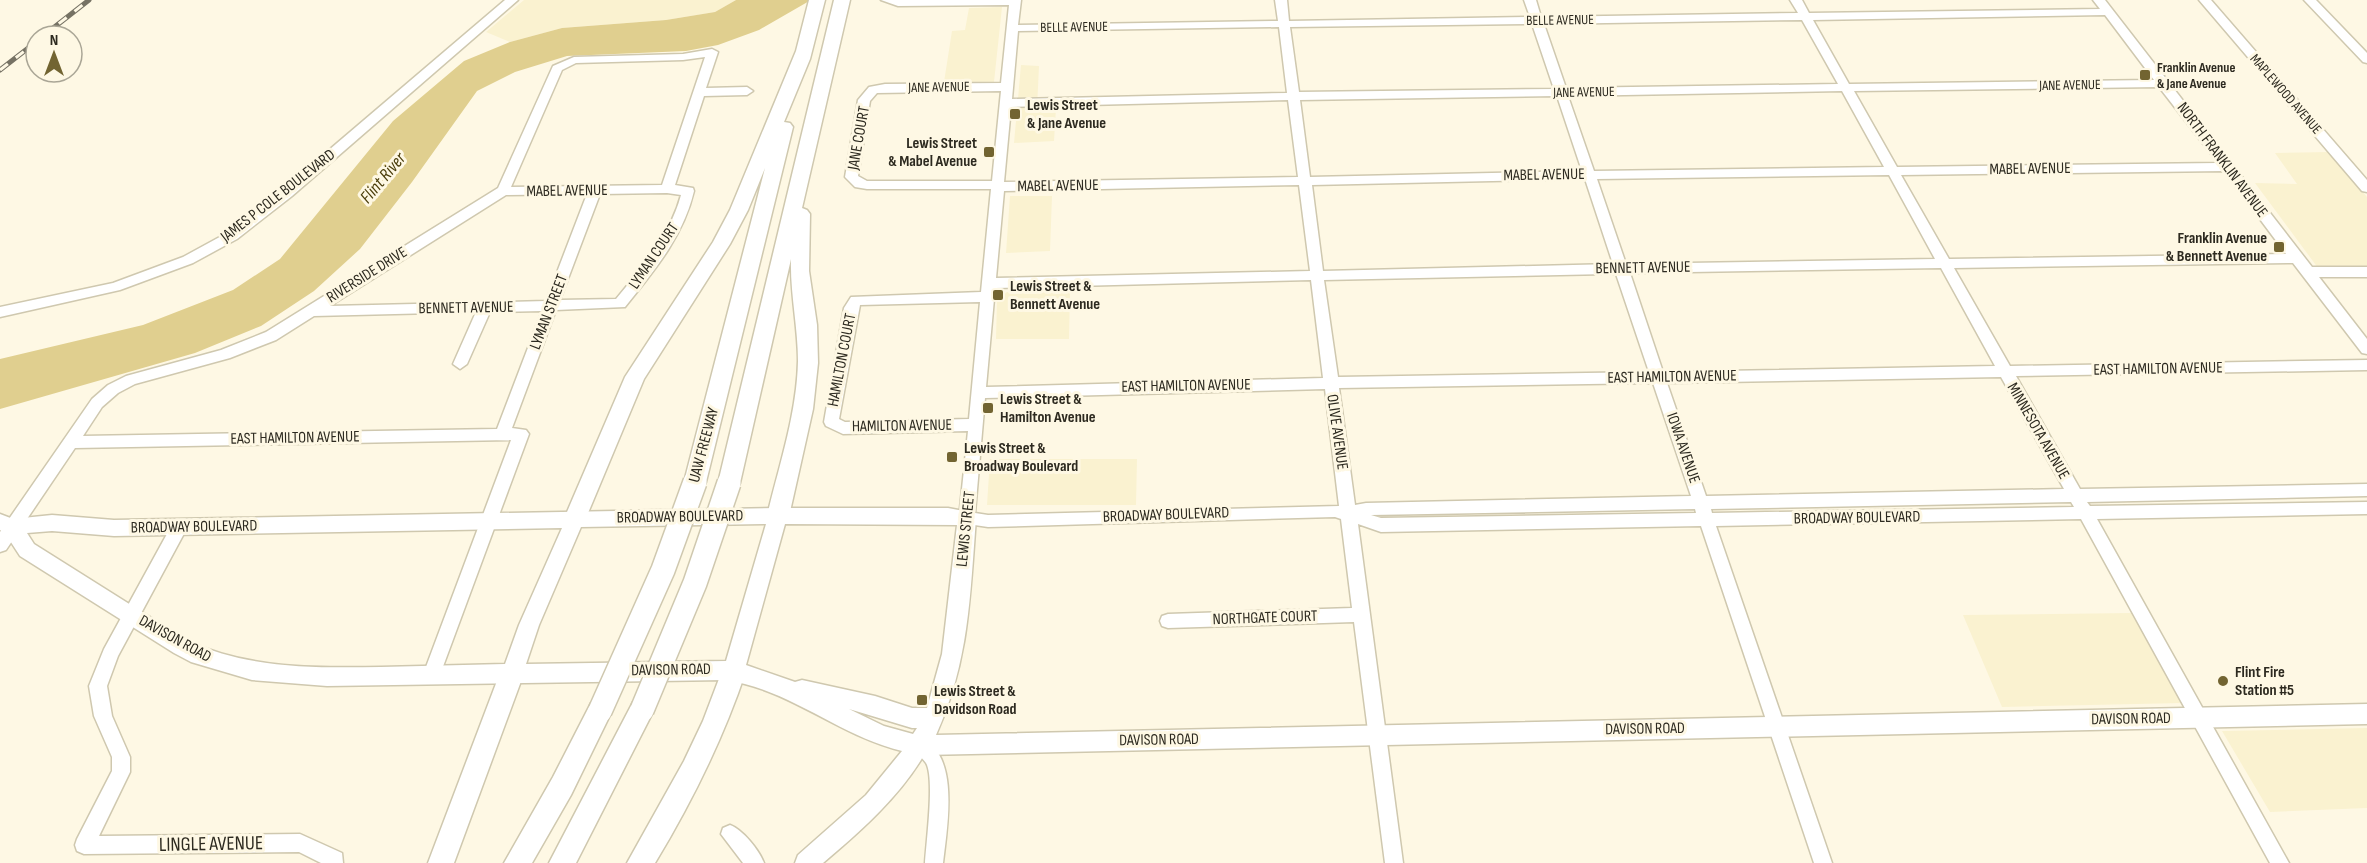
<svg xmlns="http://www.w3.org/2000/svg" width="2367" height="863" font-family="'Sofia Sans Condensed',sans-serif">
<style>
.built{fill:#faf2d0}
.water{fill:#e0cf8f}
.lines{fill:none;stroke-linecap:round;stroke-linejoin:round}
.minor-casing{stroke:#cfc8af;stroke-width:3}
.major-casing{stroke:#cfc8af;stroke-width:3}
.highway-casing{stroke:#cfc8af;stroke-width:3}
.minor{fill:#fff;fill-rule:evenodd}
.major{fill:#fff;fill-rule:evenodd}
.highway{fill:#fff;fill-rule:evenodd}
.rail-casing{stroke:#767264;stroke-width:5}
.rail{stroke:#fef8e4;stroke-width:3;stroke-dasharray:10;stroke-linecap:butt}
.highway-bridge-casing{stroke:#cfc8af;stroke-width:26;stroke-linecap:butt}
.highway-bridge{stroke:#fff;stroke-width:23}
.poi-dot{fill:#726431;stroke:#fef8e4;stroke-width:2}
.labels{text-anchor:middle;dominant-baseline:central;stroke-width:6;stroke-linejoin:round;paint-order:stroke}
.far-street-label{font-size:14px;fill:#2d2a20;stroke:#fef8e4}
.far-poi-label{font-size:14px;font-weight:bold;fill:#2d2a20;stroke:#fef8e4;text-anchor:start}
.poi-label{font-size:16px;font-weight:bold;fill:#2d2a20;stroke:#fef8e4;text-anchor:start}
.street-label{font-size:16px;fill:#2d2a20;stroke:#fef8e4}
.water-label{font-size:18px;font-style:italic;fill:#4b3e0b;stroke:#fef8e4}
.near-street-label{font-size:20px;fill:#2d2a20;stroke:#fef8e4}
</style>
<rect width="100%" height="100%" fill="#fef8e4"/>
<path class="built" d="M524 0H736L715 12 666 20 562 28 510 42 486 32Z
M1002 7 994 82H944L952 31 965 30 969 8Z
M1021 65 1039 66 1037 108H1056L1054 141 1014 143Z
M2329 152 2367 197V268H2318L2255 183 2297 184 2275 153Z
M1010 196H1052L1050 251 1006 253Z
M1070 291 1069 339H996L997 300 1007 292Z
M990 459H1137L1136 505H987Z
M2132 613 2183 703 2002 707 1963 615Z
M2367 728V808L2270 812 2222 731Z"/>
<path class="water" d="M736 0H811L759 30 718 45 686 51 567 56 515 72 477 91 412 182 360 249 314 291 261 326 195 353 0 409V359L143 325 233 290 280 259 393 121 464 61 510 42 562 28 666 20 715 12Z"/>
<g class="lines">
<g class="minor-casing">
<path id="minor" d="M505 0H518L292 196 237 239 193 263 120 290 0 317V307L113 283 183 257 227 233 282 190Z
M881 0H1021L1018 25 1278 21 1275 0H1287L1289 21 1530 17 1524 0H1536L1541 17 1798 13 1790 0H1802L1809 13 2100 9 2093 0H2105L2312 267H2367V277H2319L2367 339V354L2362 353 2293 263 1954 268 2010 366 2367 360V370L2016 376 2080 489 2367 484V496L2087 502 2090 506 2367 502V514L2097 519 2289 863H2270L2081 519 1716 526 1832 863H1814L1701 526 1381 532 1358 524 1403 863H1385L1354 622 1168 628 1162 626 1160 621 1162 616 1168 614 1352 608 1341 519 1335 517 988 527 961 523 959 518 968 431 843 434 826 426 824 422 844 308 851 297 981 292 991 189H867L855 187 845 177 858 100 869 87 885 84 1001 83 1009 5 898 6ZM2105 15 2154 80 1849 84 1813 20ZM1802 20 1838 84 1566 88 1544 24ZM1532 24 1554 89 1299 92 1290 27ZM1279 27 1287 93 1012 99 1018 31ZM2159 87 2218 163 1897 167 1854 91ZM1001 91 992 181H867L858 176 870 101 877 93ZM1842 91 1884 167 1594 171 1568 96ZM1557 96 1582 171 1310 177 1300 100ZM1288 100 1298 177 1004 182 1011 107ZM2224 171 2286 254 1949 259 1901 175ZM1889 175 1935 259 1626 264 1597 179ZM1585 179 1613 264 1323 271 1312 185ZM1299 185 1310 271 996 278 1004 191ZM1941 268 1995 366 1663 372 1630 273ZM1608 274H1616L1649 372 1338 377 1324 280ZM1311 280 1323 378 986 387 995 288ZM980 302 969 419 845 422 839 419 860 305ZM2001 377 2064 489 1706 496 1667 383ZM1653 383 1691 496 1366 503 1355 505 1339 388ZM1325 389 1339 506 988 515 975 513 985 398ZM2071 502 2074 507 1712 513 1711 509ZM1695 509 1696 513 1381 518 1371 515Z
M2199 0H2211L2367 180V192L2362 191Z
M2304 0H2316L2367 53V63L2363 62Z
M712 49 718 52 706 88 747 87 753 91 747 95 704 96 675 185 693 188 694 191C683 237 654 271 625 307L556 310 512 428 526 430 529 434 438 680 432 683 426 680 423 675 511 440 75 448 6 550 0 552V532L92 399 108 385 126 376 221 350 266 332 498 188 553 66 574 57 683 54ZM705 57 662 185 511 187 562 70 576 63 683 60ZM667 193 681 195C670 236 642 267 616 299L560 300 600 194ZM587 194 546 301 330 306 506 195ZM542 311 497 429 83 436 102 407 118 393 135 384 230 358 276 340 314 316 476 312 453 364 460 369 467 364 490 312Z
M179 521 185 523 187 528 118 656 107 686 112 716 130 757V772L99 836 300 834 342 853 343 863H321L299 852 84 854 77 851 75 845 77 839 112 771V757L94 716 89 686 104 649 173 523Z
M919 737C961 753 947 827 943 863H925C926 844 935 778 926 763 921 756 914 753 910 745L913 739Z
M730 825C743 830 759 850 764 863H743L721 834 723 828Z"/>
</g>
<g class="major-casing">
<path id="major" d="M778 508H948L974 513 976 518C970 597 969 662 936 735L2367 704V724L924 755C899 797 861 831 823 863H795L798 855 866 795 902 751C839 736 790 689 725 680L327 686 252 680 191 662 174 653 20 556 5 533 0 530V514L13 519 52 515 114 520ZM766 524 726 661 526 664 539 625 581 527ZM785 524 957 525 942 654 927 708H912L875 696 802 680 795 682 746 665ZM562 528 519 625 505 664C464 665 422 666 381 667 315 668 250 669 188 641L34 544 27 533 52 531 114 536ZM849 709 912 728H917L913 734 884 726Z"/>
</g>
<g class="highway-casing">
<path id="highway" d="M809 0H825L810 59 784 122 790 123 793 127 706 482 703 488 695 491 687 488 684 482 765 168 748 210 730 244 644 379 583 525 575 528 567 525 564 519 625 377 713 242 730 210 796 51Z
M834 0H850L802 208 807 210 810 214 809 271 817 325 818 363 813 409 789 516 786 522 778 525 770 522 767 516C779 466 797 413 798 361 798 327 790 293 791 259L740 483 737 489 729 492 721 489 718 483Z
M734 660 743 663 746 671C723 739 692 802 655 863H627L684 761 703 721 725 663Z
M512 662 521 665 524 673 454 863H428L500 673 503 665Z
M642 699 651 702 654 710 576 863H549L633 702Z
M600 700 609 703 612 711 571 795 532 863H504L553 777 591 703Z"/>
</g>
<use href="#minor" class="minor"/>
<use href="#major" class="major"/>
<use href="#highway" class="highway"/>
<g class="rail-casing">
<path id="rail" d="M43 36 89 0
M0 70 36 42"/>
</g>
<use href="#rail" class="rail"/>
<g class="highway-bridge-casing">
<path id="highway-bridge" d="M642 710 695 583 729 483
M600 711 663 570 695 482"/>
</g>
<use href="#highway-bridge" class="highway-bridge"/>
</g>
<g class="poi-dot">
<rect x="2139" y="69" width="12" height="12" rx="3"/>
<rect x="1009" y="108" width="12" height="12" rx="3"/>
<rect x="983" y="146" width="12" height="12" rx="3"/>
<rect x="2273" y="241" width="12" height="12" rx="3"/>
<rect x="992" y="289" width="12" height="12" rx="3"/>
<rect x="982" y="402" width="12" height="12" rx="3"/>
<rect x="946" y="451" width="12" height="12" rx="3"/>
<circle cx="2223" cy="681" r="6"/>
<rect x="916" y="694" width="12" height="12" rx="3"/>
</g>
<g class="labels">
<g class="far-street-label">
<text transform="translate(1560 20) rotate(-1)">BELLE AVENUE</text>
<text transform="translate(1074 27) rotate(-1)">BELLE AVENUE</text>
<text transform="translate(2070 85) rotate(-1)">JANE AVENUE</text>
<text transform="translate(939 87) rotate(-1)">JANE AVENUE</text>
<text transform="translate(1584 92) rotate(-1)">JANE AVENUE</text>
<text transform="translate(2286 94) rotate(49)">MAPLEWOOD AVENUE</text>
</g>
<g class="far-poi-label">
<text x="2157" y="67">Franklin Avenue<tspan x="2157" dy="16">&amp; Jane Avenue</tspan></text>
</g>
<g class="poi-label">
<text x="1027" y="105">Lewis Street<tspan x="1027" dy="18">&amp; Jane Avenue</tspan></text>
<text x="977" y="143" text-anchor="end">Lewis Street<tspan x="977" dy="18">&amp; Mabel Avenue</tspan></text>
<text x="2267" y="238" text-anchor="end">Franklin Avenue<tspan x="2267" dy="18">&amp; Bennett Avenue</tspan></text>
<text x="1010" y="286">Lewis Street &amp;<tspan x="1010" dy="18">Bennett Avenue</tspan></text>
<text x="1000" y="399">Lewis Street &amp;<tspan x="1000" dy="18">Hamilton Avenue</tspan></text>
<text x="964" y="448">Lewis Street &amp;<tspan x="964" dy="18">Broadway Boulevard</tspan></text>
<text x="2235" y="672">Flint Fire<tspan x="2235" dy="18">Station #5</tspan></text>
<text x="934" y="691">Lewis Street &amp;<tspan x="934" dy="18">Davidson Road</tspan></text>
</g>
<g class="street-label">
<text transform="translate(859 138) rotate(-80)">JANE COURT</text>
<text transform="translate(2222 160) rotate(53)">NORTH FRANKLIN AVENUE</text>
<text transform="translate(2030 169) rotate(-1)">MABEL AVENUE</text>
<text transform="translate(1544 175) rotate(-1)">MABEL AVENUE</text>
<text transform="translate(1058 186) rotate(-1)">MABEL AVENUE</text>
<text transform="translate(567 191) rotate(-1)">MABEL AVENUE</text>
<text transform="translate(278 196) rotate(-38)">JAMES P COLE BOULEVARD</text>
<text transform="translate(654 256) rotate(-56)">LYMAN COURT</text>
<text transform="translate(1643 268) rotate(-1)">BENNETT AVENUE</text>
<text transform="translate(367 275) rotate(-32)">RIVERSIDE DRIVE</text>
<text transform="translate(466 308) rotate(-1)">BENNETT AVENUE</text>
<text transform="translate(549 312) rotate(-69)">LYMAN STREET</text>
<text transform="translate(842 360) rotate(-79)">HAMILTON COURT</text>
<text transform="translate(2158 369) rotate(-1)">EAST HAMILTON AVENUE</text>
<text transform="translate(1672 377) rotate(-1)">EAST HAMILTON AVENUE</text>
<text transform="translate(1186 386) rotate(-1)">EAST HAMILTON AVENUE</text>
<text transform="translate(902 426) rotate(-1)">HAMILTON AVENUE</text>
<text transform="translate(2038 431) rotate(60)">MINNESOTA AVENUE</text>
<text transform="translate(1337 432) rotate(82)">OLIVE AVENUE</text>
<text transform="translate(295 438) rotate(-1)">EAST HAMILTON AVENUE</text>
<text transform="translate(704 445) rotate(-75)">UAW FREEWAY</text>
<text transform="translate(1683 448) rotate(71)">IOWA AVENUE</text>
<text transform="translate(1166 515) rotate(-2)">BROADWAY BOULEVARD</text>
<text transform="translate(680 517) rotate(-1)">BROADWAY BOULEVARD</text>
<text transform="translate(1857 518) rotate(-1)">BROADWAY BOULEVARD</text>
<text transform="translate(194 527) rotate(-1)">BROADWAY BOULEVARD</text>
<text transform="translate(966 529) rotate(-84)">LEWIS STREET</text>
<text transform="translate(1265 618) rotate(-2)">NORTHGATE COURT</text>
<text transform="translate(175 639) rotate(29)">DAVISON ROAD</text>
<text transform="translate(671 670) rotate(-1)">DAVISON ROAD</text>
<text transform="translate(2131 719) rotate(-1)">DAVISON ROAD</text>
<text transform="translate(1645 729) rotate(-1)">DAVISON ROAD</text>
<text transform="translate(1159 740) rotate(-1)">DAVISON ROAD</text>
</g>
<g class="water-label">
<text transform="translate(383 178) rotate(-50)">Flint River</text>
</g>
<g class="near-street-label">
<text transform="translate(211 844) rotate(-1)">LINGLE AVENUE</text>
</g>
</g>
<g transform="translate(54 54)"><circle r="28" fill="#fef8e4" stroke="#aaa696" stroke-width="1.5"/>
<path d="M0-4.5L10 22L0 15L-10 22Z" fill="#726431"/>
<text y="-9" font-size="16" font-weight="bold" text-anchor="middle" fill="#2d2a20">N</text>
</g>
</svg>
